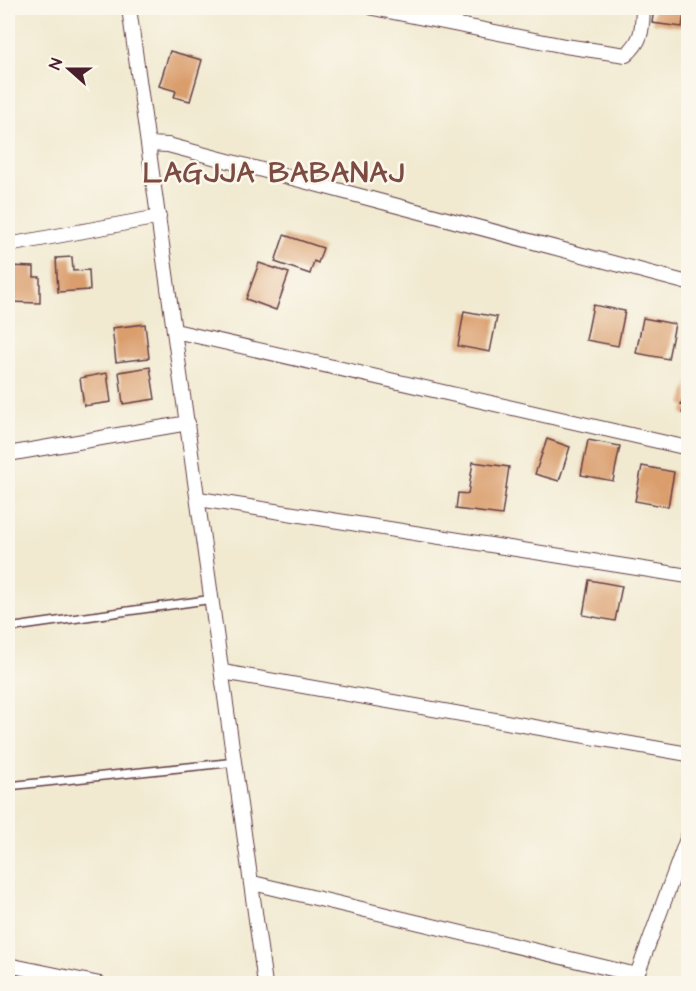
<svg xmlns="http://www.w3.org/2000/svg" width="696" height="991" font-family="'Architects Daughter',sans-serif">
<style>
.building{fill:#da9e6d}
.lines{fill:none;stroke-linecap:round;stroke-linejoin:round}
.lane-casing{stroke:#633d44;stroke-width:10}
.street-casing{stroke:#633d44;stroke-width:16}
.lane{stroke:#fff;stroke-width:7}
.street{stroke:#fff;stroke-width:14}
.labels{text-anchor:middle;dominant-baseline:central;stroke-width:5;stroke-linejoin:round;paint-order:stroke}
.district-label{font-size:28px;font-weight:bold;letter-spacing:1.5px;fill:#7c4b42;stroke:#fbf7ec}
</style>
<rect width="100%" height="100%" fill="#fbf7ec"/>
<filter id="ink" filterUnits="userSpaceOnUse"><feTurbulence type="fractalNoise" baseFrequency=".0167" numOctaves="2"/><feDisplacementMap in="SourceGraphic" scale="12" xChannelSelector="R" yChannelSelector="G"/><feConvolveMatrix kernelMatrix="1 2 1 2 8 2 1 2 1" color-interpolation-filters="sRGB"/></filter>
<filter id="wash" filterUnits="userSpaceOnUse"><feTurbulence type="fractalNoise" baseFrequency=".008" numOctaves="4" result="noise"/><feDisplacementMap in="SourceGraphic" scale="24" xChannelSelector="R" yChannelSelector="G"/><feGaussianBlur stdDeviation="1.35" result="paint"/><feColorMatrix in="noise" values="0 0 0 0 0 0 0 0 0 0 0 0 0 0 0 0 0 1.4 0 .05"/><feComposite in="paint" operator="in"/></filter>
<g filter="url(#wash)">
<rect width="100%" height="100%" fill="#f1ead1"/>
<g id="blocks">
<path class="building" d="M654 8H685L682 27 652 23Z
M170 51 202 60 190 101 174 97 176 91 159 86Z
M284 235 323 248 318 263 314 261 310 274 275 262Z
M72 257 73 271 89 270 90 290 58 292 56 258Z
M259 263 289 273 276 310 246 299Z
M8 266 34 267V277H40V303L8 302Z
M593 305 625 311 618 346 586 340Z
M464 311 497 317 490 352 458 346Z
M643 318 675 324 668 359 636 353Z
M145 324 149 358 116 362 112 328Z
M150 367 155 399 123 404 119 372Z
M107 373 111 402 84 406 80 378Z
M688 382V416L682 413 685 406 681 404Z
M547 439 570 447 559 481 535 474Z
M588 440 620 446 613 481 581 475Z
M473 462 509 467 502 515 456 509 458 493 468 494Z
M642 466 674 472 668 507 635 501Z
M589 580 622 586 615 621 583 615Z"/>
</g>
</g>
<g filter="url(#ink)">
<use href="#blocks" fill-opacity="0" stroke="#633d44" stroke-width="1.5"/>
<g class="lines">
<g class="lane-casing">
<path id="lane" d="M8 628 213 599
M8 786 236 762"/>
</g>
<g class="street-casing">
<path id="street" d="M129 8 265 984
M373 8 565 46 626 55C643 40 642 29 643 8
M149 144 168 145 688 283
M8 245 159 217
M175 331 688 448
M8 454 188 423
M199 499 688 576
M223 672 688 754
M253 883 637 975 688 836
M8 965 100 984"/>
</g>
<use href="#lane" class="lane"/>
<use href="#street" class="street"/>
</g>
</g>
<g class="labels">
<g class="district-label">
<text x="274" y="173">LAGJJA BABANAJ</text>
</g>
</g>
<rect width="696" height="991" fill="none" stroke="#fbf7ec" stroke-width="30"/>
<g transform="translate(69 69) rotate(291)" stroke="#fbf7ec" stroke-width="4.5" paint-order="stroke">
<path d="M0-4.5L10 22L0 15L-10 22Z" fill="#4a1f2b"/>
<text y="-9" font-size="16" font-weight="bold" text-anchor="middle" fill="#4a1f2b">N</text>
</g>
</svg>
